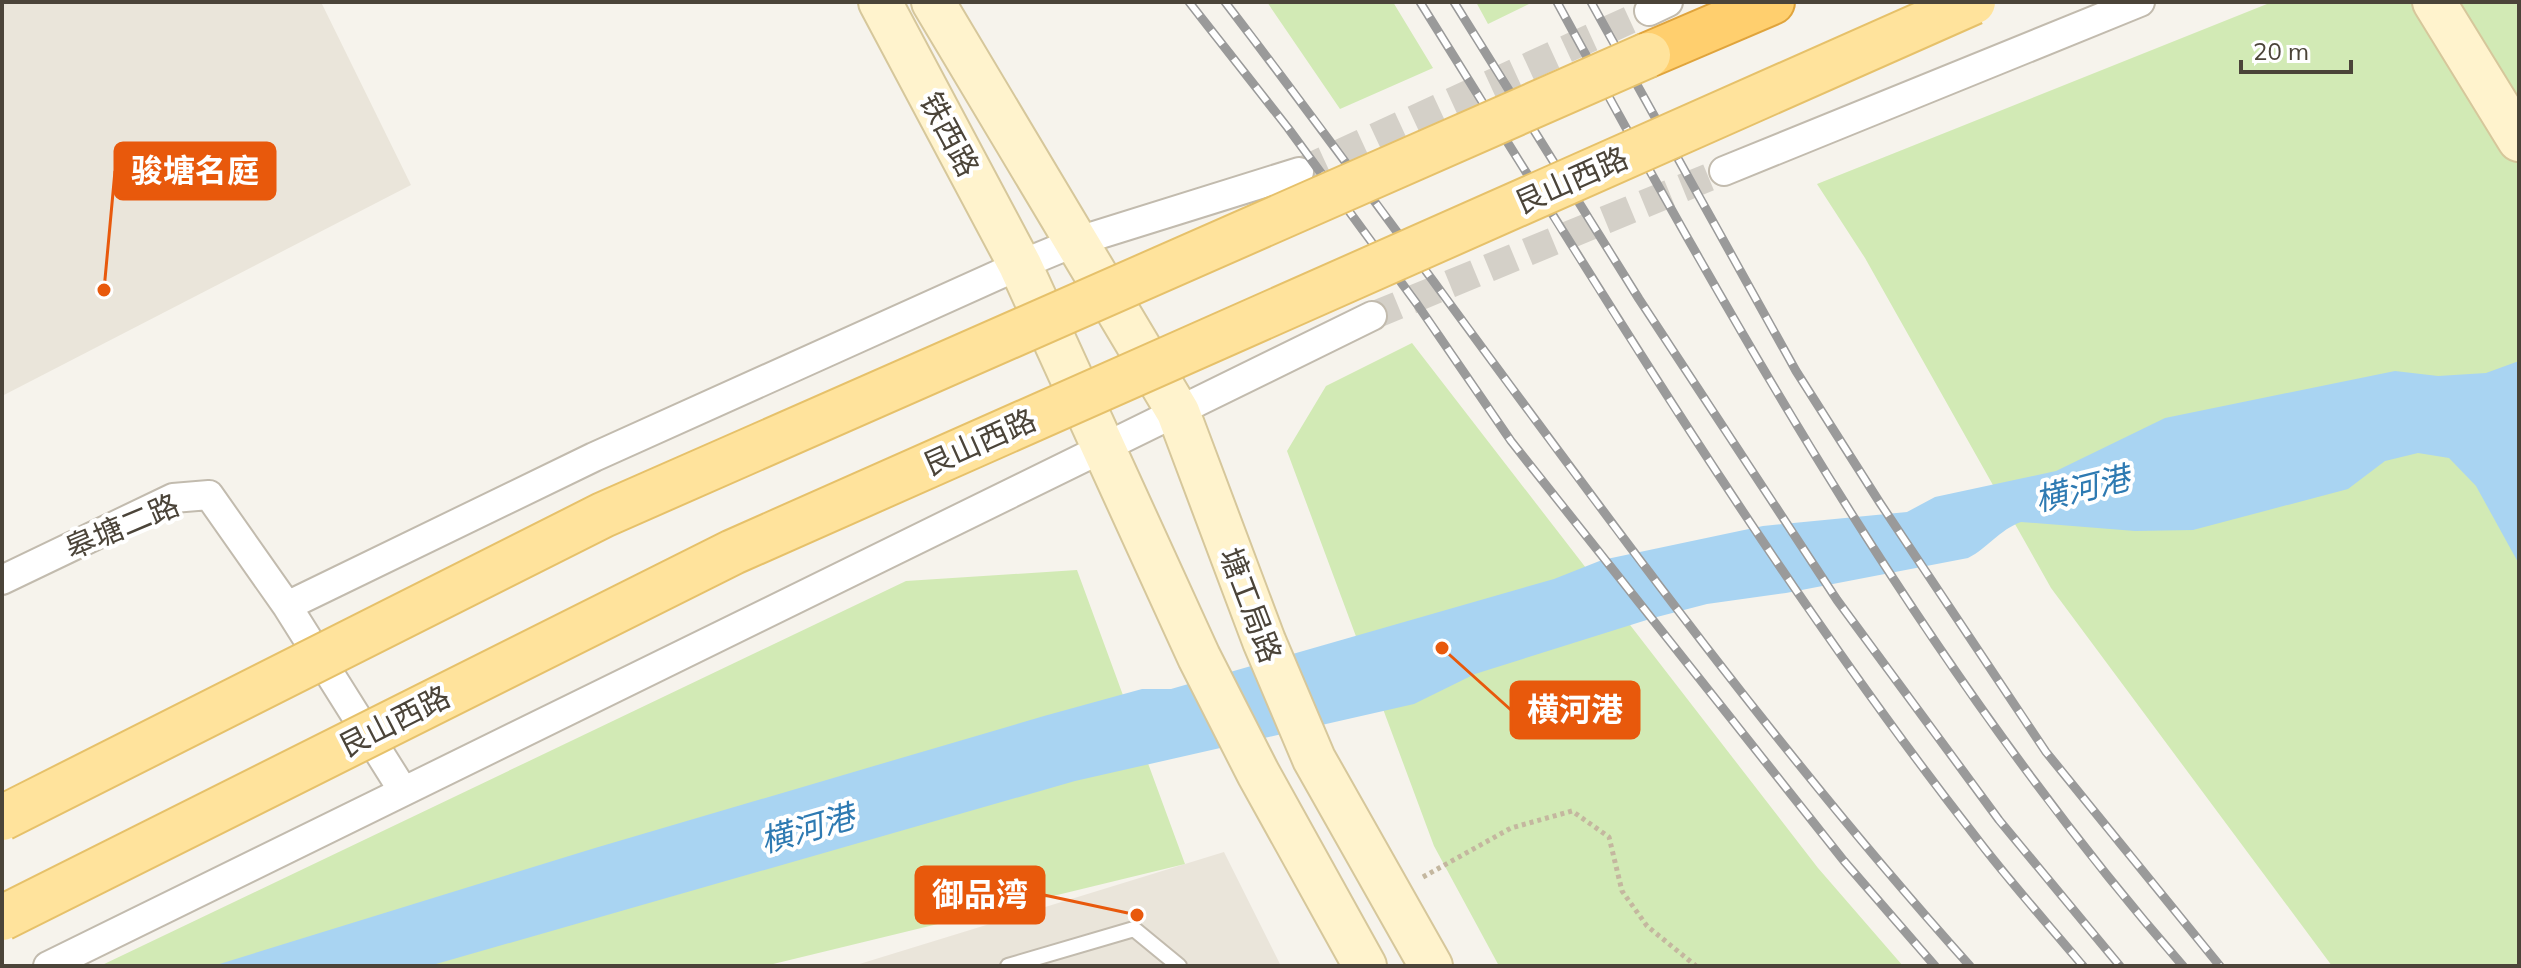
<svg xmlns="http://www.w3.org/2000/svg" width="2521" height="968" font-family="Mulish,'Noto Sans SC',sans-serif">
<style>
.residential{fill:#eae5da}
.green{fill:#d2eab5}
.water{fill:#a9d4f2}
.lines{fill:none;stroke-linecap:round;stroke-linejoin:round}
.street-tunnel{stroke:#d4d0c8;stroke-width:28;stroke-dasharray:28 14;stroke-linecap:butt}
.lane-casing{stroke:#c2bbae;stroke-width:18}
.street-casing{stroke:#c2bbae;stroke-width:32}
.secondary-casing{stroke:#d6c79b;stroke-width:46}
.highway-casing{stroke:#e0a43c;stroke-width:48}
.path{stroke:#c4b79f;stroke-width:5;stroke-dasharray:4 4;stroke-linecap:butt}
.lane{stroke:#fff;stroke-width:14}
.street{stroke:#fff;stroke-width:28}
.secondary{stroke:#fff3cd;stroke-width:42}
.highway{stroke:#ffcf6e;stroke-width:44}
.rail-casing{stroke:#9a9a9a;stroke-width:9}
.rail{stroke:#fff;stroke-width:6;stroke-dasharray:18;stroke-linecap:butt}
.primary-bridge-casing{stroke:#e6c16a;stroke-width:48;stroke-linecap:butt}
.primary-bridge{stroke:#ffe39c;stroke-width:44}
.labels{text-anchor:middle;dominant-baseline:central;stroke-width:8;stroke-linejoin:round;paint-order:stroke}
.street-label{font-size:30px;fill:#4b4439;stroke:#fff}
.water-label{font-size:32px;font-style:italic;fill:#2e7ab2;stroke:#fff}
.leader{fill:none;stroke:#e8590c;stroke-width:3}
.callout-dot{fill:#e8590c;stroke:#fff;stroke-width:3}
.callout{fill:#e8590c;stroke:#e8590c;stroke-width:3}
.callout-label{font-size:32px;text-anchor:middle;font-weight:bold;fill:#fff}
</style>
<rect width="100%" height="100%" fill="#f6f3ec"/>
<path class="residential" d="M2 2H321L411 185 2 396Z
M1224 852 1281 966H853Z"/>
<path class="green" d="M1267 2H1393L1433 68 1340 109Z
M1476 2H1533L1488 24Z
M2272 2H2519V966H2332L2051 588 1865 258 1817 184Z
M1412 343 1818 868 1903 966H1499L1434 846 1287 451 1326 386Z
M1077 570 1185 864 765 966H100L906 581Z"/>
<path class="water" d="M2519 361V564L2476 486 2449 458 2418 453 2385 461 2348 489 2193 530 2135 531 2021 522C1999 530 1988 548 1968 558L1786 593 1707 604 1653 618 1475 674 1414 704 1075 781 429 966H213L595 848 1044 716 1142 689H1171L1554 579 1602 560 1763 526 1907 512 1935 497 2056 471 2165 418 2395 371 2438 376 2486 373Z"/>
<g class="lines">
<path class="street-tunnel" d="M1299 172 1649 11
M1372 316 1724 171"/>
<g class="lane-casing">
<path id="lane" d="M1008 966 1134 929 1179 966"/>
</g>
<g class="street-casing">
<path id="street" d="M1649 11 1668 2
M1724 171 2140 2
M2 580 173 498 209 495 287 606 402 789
M287 606 594 457 1020 265 1078 241 1299 172
M48 966C488 746 932 534 1372 316"/>
</g>
<g class="secondary-casing">
<path id="secondary" d="M880 2 1020 265 1199 657 1258 773 1365 966
M933 2 1178 412 1264 641 1314 759 1431 966
M2434 2 2519 140"/>
</g>
<g class="highway-casing">
<path id="highway" d="M1648 55 1772 2"/>
</g>
<path class="path" d="M1423 877 1511 828 1572 811 1609 837 1622 891 1647 926 1696 966"/>
<use href="#lane" class="lane"/>
<use href="#street" class="street"/>
<use href="#secondary" class="secondary"/>
<use href="#highway" class="highway"/>
<g class="rail-casing">
<path id="rail" d="M1189 2 1288 128 1417 304 1511 441 1844 861 1935 966
M1225 2C1472 324 1698 663 1970 966
M1420 2C1597 285 1770 573 1975 836 2009 881 2047 923 2083 966
M1454 2 1639 299 1837 600 1999 820 2120 966
M1557 2C1740 338 1930 676 2183 966
M1591 2 1796 371 1880 503 2046 752 2220 966"/>
</g>
<use href="#rail" class="rail"/>
<g class="primary-bridge-casing">
<path id="primary-bridge" d="M2 818 603 515 1648 55
M2 918 733 552 1973 2"/>
</g>
<use href="#primary-bridge" class="primary-bridge"/>
</g>
<g class="labels">
<g class="street-label">
<text transform="translate(950 134) rotate(62)">铁西路</text>
<text transform="translate(1571 180) rotate(-24)">艮山西路</text>
<text transform="translate(979 442) rotate(-24)">艮山西路</text>
<text transform="translate(122 526) rotate(-23)">皋塘二路</text>
<text transform="translate(1251 605) rotate(69)">塘工局路</text>
<text transform="translate(394 721) rotate(-27)">艮山西路</text>
</g>
<g class="water-label">
<text transform="translate(2082 488) rotate(-14)">横河港</text>
<text transform="translate(807 828) rotate(-16)">横河港</text>
</g>
</g>
<path class="leader" d="M104 290L115 171M1442 648L1511 710M1137 915L1044 895"/>
<g class="callout-dot">
<circle cx="104" cy="290" r="8"/>
<circle cx="1442" cy="648" r="8"/>
<circle cx="1137" cy="915" r="8"/>
</g>
<g class="callout">
<rect x="115" y="143" width="160" height="56" rx="8"/>
<rect x="1511" y="682" width="128" height="56" rx="8"/>
<rect x="916" y="867" width="128" height="56" rx="8"/>
</g>
<g class="callout-label">
<text x="195" y="182">骏塘名庭</text>
<text x="1575" y="721">横河港</text>
<text x="980" y="906">御品湾</text>
</g>
<rect width="2521" height="968" fill="none" stroke="#4b4439" stroke-width="8"/>
<path d="M2241 60v12h110v-12" fill="none" stroke="#4b4439" stroke-width="4"/>
<text x="2253" y="60" font-size="24" fill="#4b4439" stroke="#ffffff" stroke-width="6" paint-order="stroke">20 m</text>
</svg>
